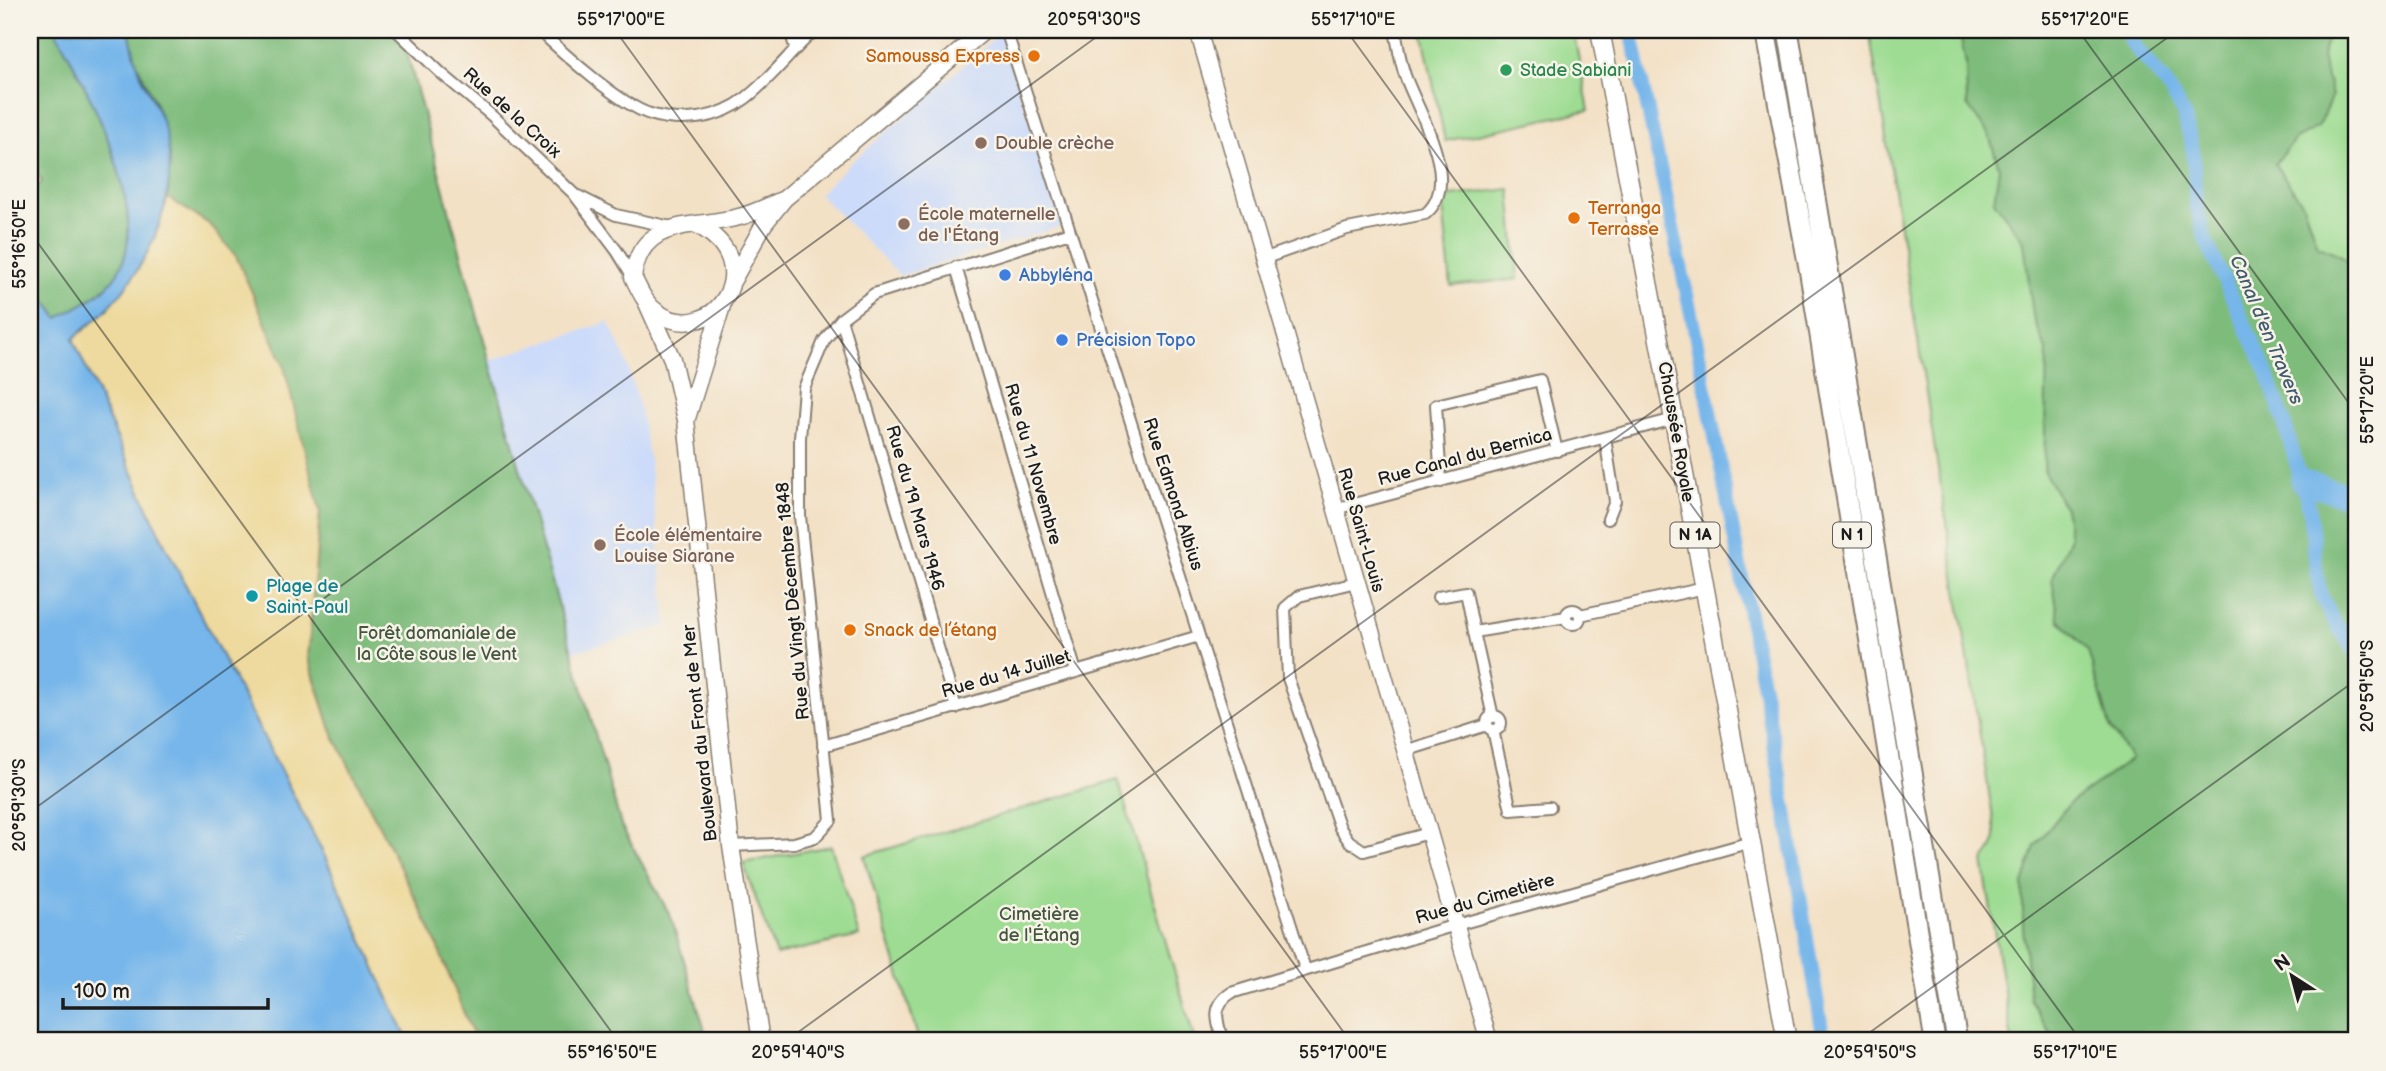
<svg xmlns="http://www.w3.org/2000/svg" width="2386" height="1071" font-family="'Balsamiq Sans',sans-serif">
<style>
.built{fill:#ccdbfa}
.green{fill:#9ddc92;stroke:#5c7c57;stroke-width:2}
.forest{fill:#7ebc7c;stroke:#4d6c4c;stroke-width:2}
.sand{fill:#eeda9e;stroke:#857b5d;stroke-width:2}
.water{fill:#76b6ea;stroke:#496983;stroke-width:2}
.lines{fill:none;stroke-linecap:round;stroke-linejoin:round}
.canal{stroke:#76b6ea;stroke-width:14}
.river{stroke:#76b6ea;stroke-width:24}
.street-casing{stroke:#887e71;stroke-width:14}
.secondary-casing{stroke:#887e71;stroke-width:19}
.primary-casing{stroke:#887e71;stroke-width:21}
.highway-casing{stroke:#887e71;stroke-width:23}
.street{stroke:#fff;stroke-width:10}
.secondary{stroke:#fff;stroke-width:16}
.primary{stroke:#fff;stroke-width:18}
.highway{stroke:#fff;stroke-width:19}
.ticks{fill:none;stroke:#1c1c1c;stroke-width:2;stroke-opacity:0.45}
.food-dot{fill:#e8710a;stroke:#f7f3e8;stroke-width:2.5}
.leisure-dot{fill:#2e9e5b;stroke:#f7f3e8;stroke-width:2.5}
.education-dot{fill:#8d6e63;stroke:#f7f3e8;stroke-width:2.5}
.shop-dot{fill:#3f7fe0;stroke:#f7f3e8;stroke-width:2.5}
.culture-dot{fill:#0f9aa8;stroke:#f7f3e8;stroke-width:2.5}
.labels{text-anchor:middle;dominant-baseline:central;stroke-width:5;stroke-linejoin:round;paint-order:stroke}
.shield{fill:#f7f3e8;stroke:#5e5c59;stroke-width:2}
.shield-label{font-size:16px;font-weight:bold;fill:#1c1c1c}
.food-label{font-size:18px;fill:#c56008;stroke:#f7f3e8;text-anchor:start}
.leisure-label{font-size:18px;fill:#27864d;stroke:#f7f3e8;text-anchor:start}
.street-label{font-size:18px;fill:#1c1c1c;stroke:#f7f3e8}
.education-label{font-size:18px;fill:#785e54;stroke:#f7f3e8;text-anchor:start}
.shop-label{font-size:18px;fill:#366cbe;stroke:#f7f3e8;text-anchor:start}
.culture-label{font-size:18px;fill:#0d838f;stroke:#f7f3e8;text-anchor:start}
.park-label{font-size:18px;fill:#43563f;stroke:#f7f3e8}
.water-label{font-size:19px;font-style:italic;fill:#405a6e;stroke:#f7f3e8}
.neatline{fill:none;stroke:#1c1c1c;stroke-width:2.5}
.ticks-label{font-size:18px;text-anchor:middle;fill:#1c1c1c}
</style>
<rect width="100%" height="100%" fill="#f7f3e8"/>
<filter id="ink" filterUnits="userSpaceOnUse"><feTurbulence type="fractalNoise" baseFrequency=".0143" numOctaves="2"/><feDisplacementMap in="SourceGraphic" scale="14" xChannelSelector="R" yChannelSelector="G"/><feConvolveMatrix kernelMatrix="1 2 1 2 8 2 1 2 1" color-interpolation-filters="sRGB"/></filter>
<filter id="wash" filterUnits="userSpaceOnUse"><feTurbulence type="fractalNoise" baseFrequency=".00686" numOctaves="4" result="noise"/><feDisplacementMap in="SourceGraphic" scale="28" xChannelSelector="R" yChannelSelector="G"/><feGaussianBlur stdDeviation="1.57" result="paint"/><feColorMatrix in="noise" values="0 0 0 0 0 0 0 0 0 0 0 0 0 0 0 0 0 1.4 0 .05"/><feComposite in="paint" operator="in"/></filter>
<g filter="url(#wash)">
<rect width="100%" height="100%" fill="#f3e1c6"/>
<path class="built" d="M1002 32 1062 226 900 276 819 194 847 166Z
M608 322 625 357 640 409 650 465 667 626 573 652 490 360Z"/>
<path class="green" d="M1422 30H1573L1589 110 1445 141Z
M1869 30H2356V1041H2012L1983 861C1992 851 1996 844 1995 831Z
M1510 189 1518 279 1451 286 1442 197Z
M1118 780 1195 1041H919L864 856Z
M831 846 859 936 776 955 743 863Z"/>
<path class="forest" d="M30 30H55C86 85 155 215 117 274 103 295 79 306 58 318L30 279V197L42 181 30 166Z
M129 30H401L488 355 621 825 671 917 708 1041H475L430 928 331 730 308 657 320 511 209 224 168 198 170 155 156 104 135 60Z
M1959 30H2330L2322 57 2332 96 2318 127 2295 139 2275 164 2303 204 2317 245 2340 255 2356 271V1041H2058L2054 1039 2030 999 2023 928V884L2035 846 2069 804 2131 759 2110 727 2088 651 2059 620 2052 579 2070 538 2065 508 2044 472 2047 352 2033 316 2024 242 1994 201 1999 168 1989 135 1967 105 1966 64Z"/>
<path class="sand" d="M168 198 209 224 236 256 283 363 320 511 308 658 331 730 430 928 475 1041H408L325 857 160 535 73 339C126 296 146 261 168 198Z"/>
<path class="water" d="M55 30H129C133 49 137 68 146 86 153 101 161 114 165 130 181 194 152 260 109 307 98 319 85 328 73 339L160 535 325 857 408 1041H30V279L58 318C79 306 104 295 117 274 155 214 86 85 55 30Z"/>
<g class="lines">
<path class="canal" d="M1631 30 1693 323 1779 770 1824 1041
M2125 30 2131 42 2167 85 2184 115 2193 150 2196 204 2205 239 2266 370 2283 418 2310 511 2317 575 2321 595 2332 618 2356 653"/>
<path class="river" d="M2302 481 2356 498"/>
</g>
</g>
<g filter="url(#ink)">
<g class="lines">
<g class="street-casing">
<path id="street" d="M396 30 442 74 491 115 574 194 617 251 633 277
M539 30C563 53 619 104 650 114 682 124 719 119 746 98 772 78 791 51 815 30
M790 30 795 47
M1006 30 1305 969
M578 196 616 215 671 227
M1263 259 1347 229 1425 214C1463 184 1419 113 1406 78 1400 63 1398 45 1395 30
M956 267 1076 672
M841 319 956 708
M1605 438 1615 501 1608 519
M1441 482 1436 405 1540 380 1557 451
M1335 509 1674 419
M1356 582 1299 596 1285 608 1288 678 1340 828 1349 841 1364 851 1429 833
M1438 597 1466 592 1474 632
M1566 617a7 7 0 1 1 14 0a7 7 0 1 1-14 0Z
M1580 615 1705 588
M1487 723a7 7 0 1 1 14 0a7 7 0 1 1-14 0Z
M1493 717 1474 632 1566 617
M1493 730 1511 810 1550 807
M823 746 1199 636
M1405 751 1487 725
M731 846 794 843 815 837 831 820 800 516V438L804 388 824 341 841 319 874 294 1070 232
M1223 1041C1217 1022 1211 1006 1231 993L1449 927 1751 842"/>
</g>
<g class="secondary-casing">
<path id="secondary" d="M1198 30 1489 1041
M697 225C773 265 710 350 657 312 645 304 639 289 633 277 641 216 695 229 739 217 755 213 770 205 784 199
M733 280 764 224 784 199 985 30
M646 301 672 359 686 420 731 846 761 1041
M687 418 722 306"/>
</g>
<g class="primary-casing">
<path id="primary" d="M1600 30 1674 419 1787 1041"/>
</g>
<g class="highway-casing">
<path id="highway" d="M1765 30 1809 268 1935 1041
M1788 30 1957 1041"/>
</g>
<use href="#street" class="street"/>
<use href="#secondary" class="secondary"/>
<use href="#primary" class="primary"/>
<use href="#highway" class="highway"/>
</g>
</g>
<path class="ticks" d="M615 30 1350 1041M1346 30 2081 1041M2078 30 2356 413M30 33 34 30M30 232 618 1041M30 812 1106 30M786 1041 2178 30M1858 1041 2356 680"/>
<g class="food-dot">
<circle cx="1034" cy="56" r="7"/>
<circle cx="1574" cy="218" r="7"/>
<circle cx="850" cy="630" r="7"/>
</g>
<circle class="leisure-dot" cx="1506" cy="70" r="7"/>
<g class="education-dot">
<circle cx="981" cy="143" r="7"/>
<circle cx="904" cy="224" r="7"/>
<circle cx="600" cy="545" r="7"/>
</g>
<g class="shop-dot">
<circle cx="1005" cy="275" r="7"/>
<circle cx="1062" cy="340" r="7"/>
</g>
<circle class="culture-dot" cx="252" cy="596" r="7"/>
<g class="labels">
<g class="shield">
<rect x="1670.5" y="522.5" width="49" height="25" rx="5"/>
<rect x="1833" y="522.5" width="38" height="25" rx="5"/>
</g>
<g class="shield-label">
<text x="1695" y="535">N 1A</text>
<text x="1852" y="535">N 1</text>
</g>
<g class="food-label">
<text x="1020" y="56" text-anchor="end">Samoussa Express</text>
<text x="1588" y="208">Terranga<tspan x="1588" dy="21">Terrasse</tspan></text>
<text x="864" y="630">Snack de l’étang</text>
</g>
<g class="leisure-label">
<text x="1520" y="70">Stade Sabiani</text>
</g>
<g class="street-label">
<text transform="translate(512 113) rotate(42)">Rue de la Croix</text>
<text transform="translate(1676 432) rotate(80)">Chaussée Royale</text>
<text transform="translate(1465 457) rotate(-15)">Rue Canal du Bernica</text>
<text transform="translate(1033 464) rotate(74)">Rue du 11 Novembre</text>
<text transform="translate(1173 494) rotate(72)">Rue Edmond Albius</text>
<text transform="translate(915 508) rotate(74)">Rue du 19 Mars 1946</text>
<text transform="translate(1361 530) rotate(74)">Rue Saint-Louis</text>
<text transform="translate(793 601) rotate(-95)">Rue du Vingt Décembre 1848</text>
<text transform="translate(1006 674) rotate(-16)">Rue du 14 Juillet</text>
<text transform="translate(700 733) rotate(-96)">Boulevard du Front de Mer</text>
<text transform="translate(1485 899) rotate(-16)">Rue du Cimetière</text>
</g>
<g class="education-label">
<text x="995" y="143">Double crèche</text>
<text x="918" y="214">École maternelle<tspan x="918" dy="21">de l'Étang</tspan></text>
<text x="614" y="535">École élémentaire<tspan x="614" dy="21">Louise Siarane</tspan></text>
</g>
<g class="shop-label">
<text x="1019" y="275">Abbyléna</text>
<text x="1076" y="340">Précision Topo</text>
</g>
<g class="culture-label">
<text x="266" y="586">Plage de<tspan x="266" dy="21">Saint-Paul</tspan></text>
</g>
<g class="park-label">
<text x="437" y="633">Forêt domaniale de<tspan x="437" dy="21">la Côte sous le Vent</tspan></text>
<text x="1039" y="914">Cimetière<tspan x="1039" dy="21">de l'Étang</tspan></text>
</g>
<g class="water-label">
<text transform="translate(2266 330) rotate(67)">Canal d'en Travers</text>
</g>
</g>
<rect width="2386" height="1071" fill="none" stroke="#f7f3e8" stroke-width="77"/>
<g transform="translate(2292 976) rotate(324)" stroke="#f7f3e8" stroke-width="5" paint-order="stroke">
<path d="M0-5L12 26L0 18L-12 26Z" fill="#1c1c1c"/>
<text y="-10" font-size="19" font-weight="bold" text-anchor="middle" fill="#1c1c1c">N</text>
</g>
<path d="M63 998v10h205v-10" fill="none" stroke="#1c1c1c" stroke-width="3.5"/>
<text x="74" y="998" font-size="21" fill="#1c1c1c" stroke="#f7f3e8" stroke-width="5" paint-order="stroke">100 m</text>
<rect x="38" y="38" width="2310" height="994" class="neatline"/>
<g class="ticks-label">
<text x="621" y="25">55°17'00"E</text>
<text x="1094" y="25">20°59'30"S</text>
<text x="1353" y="25">55°17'10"E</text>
<text x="2085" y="25">55°17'20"E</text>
<text transform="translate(19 244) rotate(-90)" y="6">55°16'50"E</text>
<text transform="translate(2367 400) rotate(-90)" y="6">55°17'20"E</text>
<text transform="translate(2367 686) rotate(-90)" y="6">20°59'50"S</text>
<text transform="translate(19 805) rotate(-90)" y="6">20°59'30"S</text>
<text x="612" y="1058">55°16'50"E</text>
<text x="798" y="1058">20°59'40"S</text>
<text x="1343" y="1058">55°17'00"E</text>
<text x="1870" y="1058">20°59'50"S</text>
<text x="2075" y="1058">55°17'10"E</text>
</g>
</svg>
